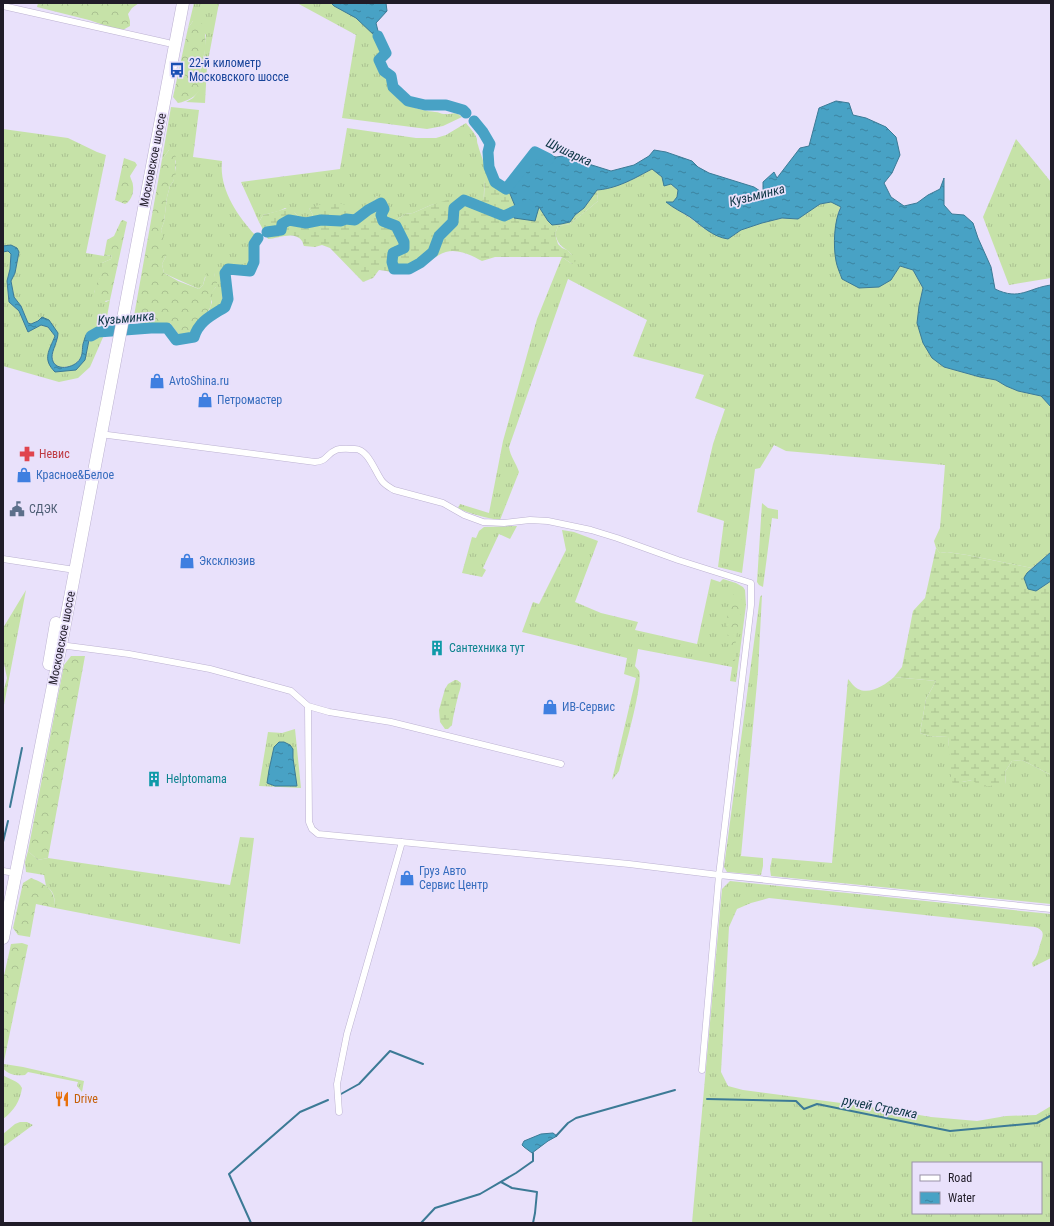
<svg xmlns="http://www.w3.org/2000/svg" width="1054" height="1226" font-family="'Roboto Condensed',sans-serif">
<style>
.grass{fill:url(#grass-tufts);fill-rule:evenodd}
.forest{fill:url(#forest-crowns)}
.wetland{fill:url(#wetland-marsh)}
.water{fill:url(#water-ripples);stroke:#3c7a96}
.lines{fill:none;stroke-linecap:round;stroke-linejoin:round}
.stream{stroke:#3c7a96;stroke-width:2}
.river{stroke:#48a2c5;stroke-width:11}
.street-casing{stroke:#bcb2d1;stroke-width:7}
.highway-casing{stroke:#bcb2d1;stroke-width:13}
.street{stroke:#fff;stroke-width:6}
.highway{stroke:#fff;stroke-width:12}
.labels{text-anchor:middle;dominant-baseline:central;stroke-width:3.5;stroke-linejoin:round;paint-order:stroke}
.transit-label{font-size:12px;fill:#164399;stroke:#e9e1fb;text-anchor:start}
.street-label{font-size:12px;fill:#201c28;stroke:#e9e1fb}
.shop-label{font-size:12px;fill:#366cbe;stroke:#e9e1fb;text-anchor:start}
.health-label{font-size:12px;fill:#be3a42;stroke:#e9e1fb;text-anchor:start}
.service-label{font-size:12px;fill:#4e5e75;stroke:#e9e1fb;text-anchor:start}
.culture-label{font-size:12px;fill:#0d838f;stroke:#e9e1fb;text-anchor:start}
.food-label{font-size:12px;fill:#c56008;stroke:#e9e1fb;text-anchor:start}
.water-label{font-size:13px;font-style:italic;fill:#0c3544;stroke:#e9e1fb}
</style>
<defs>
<pattern id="grass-tufts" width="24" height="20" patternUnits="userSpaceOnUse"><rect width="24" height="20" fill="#c6e2a8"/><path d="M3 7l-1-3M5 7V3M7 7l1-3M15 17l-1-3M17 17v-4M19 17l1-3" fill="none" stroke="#aac191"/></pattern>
<pattern id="forest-crowns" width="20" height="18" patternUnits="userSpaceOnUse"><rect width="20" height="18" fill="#c6e2a8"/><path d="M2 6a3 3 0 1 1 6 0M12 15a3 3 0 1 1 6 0" fill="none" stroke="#aac191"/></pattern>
<pattern id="wetland-marsh" width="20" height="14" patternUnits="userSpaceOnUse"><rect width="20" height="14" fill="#c6e2a8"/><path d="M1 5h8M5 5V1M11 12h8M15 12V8" fill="none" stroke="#aac191"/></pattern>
<pattern id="water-ripples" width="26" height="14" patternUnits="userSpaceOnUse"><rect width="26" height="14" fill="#48a2c5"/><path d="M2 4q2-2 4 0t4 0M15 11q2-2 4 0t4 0" fill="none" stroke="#3c83a0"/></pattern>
</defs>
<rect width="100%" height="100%" fill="#e9e1fb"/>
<path class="grass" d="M194 3H219L207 66 205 103 186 102 193 98 201 88 202 80 201 76V64L204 56 206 35 193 21 188 28Z
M297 3H331C338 10 348 12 356 17 367 25 380 40 383 53L375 59C376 65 378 72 382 76 385 78 385 77 387 80 389 84 389 88 392 91 403 106 418 110 435 112 439 112 441 114 444 114 452 115 454 110 462 117L443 126 427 129 342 118 356 35Z
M171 107 199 110 193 157 222 161C219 189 237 215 255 235L250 245 251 261 249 265C240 269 230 263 221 269V277L223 302 219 307 209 311 212 302 209 295 216 287 214 273 205 277 203 285 199 289 170 276 164 273 162 264 166 256 161 230 164 222 167 197 170 186 173 182 176 168 175 165 176 161 169 150 162 159Z
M466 123C470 128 475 133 477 139 477 141 477 143 478 145 480 154 485 162 485 172 486 181 483 190 484 200L481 201 469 198 431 205 413 213 405 214 395 221C384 219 381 206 377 196L374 201 356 213 309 208 313 215 308 219 299 217 295 213 285 208 279 211 263 215 259 222 241 182 340 169 347 128 416 138H436L446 135Z
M3 129 68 138 97 152 106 155 86 253 104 256 112 255 111 259 102 263V273L94 292 106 302 110 300 105 328 97 329 83 343C83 361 76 368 57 367 48 359 54 348 58 338L42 318 38 321 31 324 28 323 21 306 14 297 11 281 15 273 19 252 3 246Z
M1016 139 1051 182V278L1009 285 983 217Z
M652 169 678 190 677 197 673 202H667L671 206 689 217 705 229 728 239 741 230 762 223 782 218 798 219 820 204 831 202 841 206 838 213 835 241 891 280 900 266 913 270 923 288 919 306 944 367 980 377 996 380 1006 386 1018 391 1041 396 1051 407V552L1032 568 967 555 947 552 940 553 936 548 934 541 940 528 945 465 786 451 774 445 760 468 755 469 742 573 718 567 724 521 697 512 713 444 725 409 695 398 704 375 633 356 647 320 568 279 509 447C510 456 516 463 519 472L500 520C487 518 470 514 458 508L460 504 489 513 503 441 537 319 562 257 572 264V255C563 245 560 249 555 234L558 226 570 224 598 201 597 190C611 189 623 184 635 178 641 175 646 172 652 169Z
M8 251 11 254 10 269 7 281 9 302 19 311 28 332 41 325 48 327 55 336 48 354 55 372 85 360 89 340 98 334 104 335 90 367 78 378 59 382 3 366V252Z
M762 503 768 508 778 510V519L772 518 763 587 759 585 757 582Z
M517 526 510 539 499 534 483 568 486 570 482 577 462 573 472 537 476 538 479 531 484 527Z
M562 530 574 532 598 541 575 602 601 613 638 622 635 630 697 644 711 579 720 582 723 579 736 583 743 587 745 590 746 605 736 682 730 681 732 667 638 649 635 666C636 668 638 669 639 671 644 683 623 754 619 771L612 780 636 678 624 674 627 658 522 632 533 602 539 604 566 550Z
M26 590 3 710V693L7 678 3 659V628Z
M762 595 758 672 741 856 763 858V866L761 875 727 872 724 867 760 597Z
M894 677 936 681 926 699 920 733 929 736 948 737 949 747 962 782 972 780 1006 784 1005 772 1012 761 1022 760 1051 775V904L771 876 770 869 772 858 832 863 848 679C851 682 854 687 858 689 870 695 885 685 894 677Z
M295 729 301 788 259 786 268 732 282 733Z
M240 837 254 838 240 944 55 908C55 898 54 891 46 886L44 875 26 872 25 862 28 851 38 860 48 858 230 885Z
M730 881 1051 914V958L1033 967 1032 963C1037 957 1038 952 1040 945 1042 937 1047 931 1035 927L769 898 751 903 737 909 729 927 721 1072 728 1086 743 1090 871 1107 931 1117 977 1121 1006 1116 1036 1115 1051 1106V1223H692L722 889ZM913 1163H1041V1213H913Z
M4 1064 23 1067 84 1081 82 1092 77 1086 78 1082 28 1072 25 1075C17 1076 8 1075 3 1068Z
M3 1075C10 1080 18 1080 22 1088 20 1101 14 1111 3 1119Z
M20 1122H27L33 1125 3 1147V1134L15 1124Z"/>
<path class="forest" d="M38 3H139L132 8 128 14 130 21V26L121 31 89 20 37 7Z
M196 19H200C206 30 207 43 204 55 203 58 201 61 201 64 199 72 205 83 201 89 195 97 188 101 178 103L173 97 188 28 193 21Z
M169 150H172L176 157 175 165 176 173 173 182 170 186 167 197 164 222 161 230 168 252 162 264 164 273 178 281 199 289 203 285 207 272 211 271 214 273 215 277 217 282 216 287 210 295C214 309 207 312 198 323 192 330 191 339 179 335L170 323 141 324 134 316 162 159Z
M124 158 135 162 137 165 130 176C131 180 133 182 133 186 134 193 131 201 125 204L115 200Z
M123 220 127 222 110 300 100 302C88 290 98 286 101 273 102 270 102 266 102 263L111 259 112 255 104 256 107 240 114 236 121 221Z
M735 593H739L741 594C743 612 738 622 736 639 735 646 737 654 735 661H733L730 654V648L727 637 729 631 725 621C731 614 727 600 735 593Z
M71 656H85L48 858 38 860 28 851 64 665Z
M31 878C47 884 55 890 55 908L36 904 30 937 18 935 13 928 23 883Z
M22 943 28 945 3 1066V980L11 944Z"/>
<path class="wetland" d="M492 160 493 170 490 174 494 177C496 184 504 187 508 194V189L515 206 514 218 539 207 548 221 561 224 570 222 575 215 584 208 597 190 598 201 570 224 558 226 555 234 558 244 562 248 567 250 572 255 576 261 572 264 562 257H495L482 261C469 254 453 246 439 255 430 260 423 269 413 272 402 276 390 271 379 270L373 278 363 282 330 248 322 245 315 247 304 246C303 245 303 242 302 241 294 230 278 239 268 239L259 222 263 215C271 213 283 209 290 208L299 217 308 219 313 215 309 208C329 202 340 198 356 213L374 201 377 196C385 201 389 207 386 216L389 220 395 221 405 214 413 213 431 205 464 195 469 198 481 201 484 199 485 172 484 163Z
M936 548 940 553 947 552 967 555 1032 568 1027 573 1036 591 1051 581V775L1022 760 1012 761 1005 772 1006 784 981 787 972 780 962 782 953 785 951 777 948 737 929 736 920 733 926 699 936 681 894 677 902 667 913 611 925 598Z
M455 680H457L461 683C461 688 459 692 458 696 456 706 453 715 452 725L448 729H445L440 722 439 710 445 689 448 684Z"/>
<path class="water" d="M331 3H386L387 11 376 23 379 35 385 47 382 49 376 37 356 18 334 6Z
M836 101 849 103 853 115 866 118 886 127 896 137 900 155 892 173 884 183 891 197 904 206 917 203 928 195 940 189 944 178V205L952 214 964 215 973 223 978 238 991 267 995 289C1020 301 1028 288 1051 285V407L1041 396 1018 391 1006 386 996 380 980 377 944 367 932 358 923 343 917 323 919 306 923 288 913 270 900 266 891 280 879 287 859 288 842 279C840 273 837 267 836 261 833 246 834 220 841 207L831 202 820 204 798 219 782 218 762 223 741 230 728 239C713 237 702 226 690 217 682 212 673 208 666 202H673L677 197 678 190 671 184 664 186 662 177 652 169C646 172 641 175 635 178 623 184 611 189 597 190L584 208 575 215 570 222 561 224 552 225 548 221 539 207 535 221 514 218 515 206 508 189 536 152 556 157 563 156 611 171 634 165 649 156 654 150 666 152 692 161 698 167 709 173 754 187 763 193V182L774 172 777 178 800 148 809 146 819 108Z
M11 245 17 248 19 252 15 273 11 281 14 297 21 306 28 323 31 324 38 321 42 317 49 320 58 333C58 341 52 350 52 357 53 373 75 368 80 359 83 354 82 349 83 344 84 341 85 337 86 335L97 329 105 328 104 335 98 334 89 340 85 360 76 370 55 372C42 359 49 351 55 336L48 327 41 325 28 332 19 311 9 302 7 281 10 269 11 254 8 251 3 252V246Z
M1051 552V581L1036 591 1028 589 1024 578 1027 573Z
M279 742H284L290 745 293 749V758L297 786H275L267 783 269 770 274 747Z
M553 1133 557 1136 548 1141 532 1153 524 1147 522 1145 524 1141 541 1134Z"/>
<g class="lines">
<path class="stream" d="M10 807 22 748
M3 842 8 821
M341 1094 359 1084 390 1051 423 1064
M707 1099 796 1101 804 1109 817 1104 950 1131 1037 1123 1050 1116
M556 1136 568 1123 576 1118 675 1090
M501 1182 512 1188 537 1192 535 1213 533 1223
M251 1223 229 1174 300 1112 328 1100
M421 1223 435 1208 480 1194 516 1173 533 1161V1153"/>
<path class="river" d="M378 36 386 53 379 60 384 71 391 76 393 87 408 101 425 105H446L463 110 466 113
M474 121 483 132 490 144 488 152 489 167 495 182 506 189 535 152 549 159
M267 232 281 230 282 224 289 220 306 223 321 220 341 221 346 219 355 220 368 210 381 203 384 209 381 215 383 221 396 226 404 242V248L393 253 392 262 394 269H409L420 263 433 252 439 236 453 222 454 208 464 200 504 216 528 205
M91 336 98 332 151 328H167L176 340 194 337C199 321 211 316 225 307L228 299 225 273 228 269 250 271 254 262V244L258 238"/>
<g class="street-casing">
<path id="street" d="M3 6 168 43
M100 434 315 462C328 461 326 454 336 450 341 448 349 449 354 449 368 448 375 472 382 481 385 485 389 487 394 490L443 503 464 515 483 522 504 523 530 520 548 521 591 530 617 538 678 560 751 583V605L719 875 702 1070
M3 559 75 570
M60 645 129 654 210 669 291 691 308 706 329 712 391 722 561 764
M308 706 309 822 312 829 318 834 629 864 719 875 1051 909
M3 871 9 872
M339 1112 337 1084 347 1034 402 842"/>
</g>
<g class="highway-casing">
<path id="highway" d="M49 664 56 623
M3 938 61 645 183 3"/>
</g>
<use href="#street" class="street"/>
<use href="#highway" class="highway"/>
</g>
<defs>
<g id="bus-bare" transform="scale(1.2)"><path d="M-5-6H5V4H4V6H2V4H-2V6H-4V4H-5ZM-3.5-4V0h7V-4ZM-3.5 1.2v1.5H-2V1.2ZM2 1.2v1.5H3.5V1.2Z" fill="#1a4fb4" stroke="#e9e1fb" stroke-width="2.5" paint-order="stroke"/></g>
<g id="shop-bare" transform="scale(1.2)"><path d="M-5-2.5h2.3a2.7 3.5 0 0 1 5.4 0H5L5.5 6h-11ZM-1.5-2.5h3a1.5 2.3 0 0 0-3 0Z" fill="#3f7fe0" stroke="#e9e1fb" stroke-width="2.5" paint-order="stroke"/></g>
<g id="pharmacy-bare" transform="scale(1.2)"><path d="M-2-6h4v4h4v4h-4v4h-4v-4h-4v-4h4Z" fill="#e0444e" stroke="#e9e1fb" stroke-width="2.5" paint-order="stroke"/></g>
<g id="civic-bare" transform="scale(1.2)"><path d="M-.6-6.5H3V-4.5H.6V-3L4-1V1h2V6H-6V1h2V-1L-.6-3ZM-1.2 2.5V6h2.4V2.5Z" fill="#5c6f8a" stroke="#e9e1fb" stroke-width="2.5" paint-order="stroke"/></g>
<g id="building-bare" transform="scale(1.2)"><path d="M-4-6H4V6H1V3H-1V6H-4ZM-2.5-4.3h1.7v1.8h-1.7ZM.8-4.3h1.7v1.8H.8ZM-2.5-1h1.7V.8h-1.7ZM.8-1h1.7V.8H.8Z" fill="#0f9aa8" stroke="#e9e1fb" stroke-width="2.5" paint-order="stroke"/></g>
<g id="restaurant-bare" transform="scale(1.2)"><path d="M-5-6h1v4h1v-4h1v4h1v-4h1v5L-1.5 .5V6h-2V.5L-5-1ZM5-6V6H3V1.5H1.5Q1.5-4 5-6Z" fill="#e8710a" stroke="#e9e1fb" stroke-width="2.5" paint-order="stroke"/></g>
</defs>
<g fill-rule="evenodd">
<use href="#bus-bare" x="177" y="70"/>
<use href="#shop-bare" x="157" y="381"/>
<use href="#shop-bare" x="205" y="400"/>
<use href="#pharmacy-bare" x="27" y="454"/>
<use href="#shop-bare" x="24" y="475"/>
<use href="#civic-bare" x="17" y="509"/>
<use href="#shop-bare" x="187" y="561"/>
<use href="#building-bare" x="437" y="648"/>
<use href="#shop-bare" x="550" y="707"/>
<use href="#building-bare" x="154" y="779"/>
<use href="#shop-bare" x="407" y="878"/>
<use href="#restaurant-bare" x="62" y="1099"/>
</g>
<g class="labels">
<g class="transit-label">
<text x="189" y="63">22-й километр<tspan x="189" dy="14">Московского шоссе</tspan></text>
</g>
<g class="street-label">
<text transform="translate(153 160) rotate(-79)">Московское шоссе</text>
<text transform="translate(62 638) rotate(-79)">Московское шоссе</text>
</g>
<g class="shop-label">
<text x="169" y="381">AvtoShina.ru</text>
<text x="217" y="400">Петромастер</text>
<text x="36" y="475">Красное&amp;Белое</text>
<text x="199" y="561">Эксклюзив</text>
<text x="562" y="707">ИВ-Сервис</text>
<text x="419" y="871">Груз Авто<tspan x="419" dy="14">Сервис Центр</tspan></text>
</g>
<g class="health-label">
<text x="39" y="454">Невис</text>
</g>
<g class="service-label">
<text x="29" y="509">СДЭК</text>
</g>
<g class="culture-label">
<text x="449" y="648">Сантехника тут</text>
<text x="166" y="779">Helptomama</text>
</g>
<g class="food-label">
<text x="74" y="1099">Drive</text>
</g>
<g class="water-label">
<text transform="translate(569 152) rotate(25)">Шушарка</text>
<text transform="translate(757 195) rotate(-14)">Кузьминка</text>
<text transform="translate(126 318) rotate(-5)">Кузьминка</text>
<text transform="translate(880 1107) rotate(11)">ручей Стрелка</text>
</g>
</g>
<rect width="1054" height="1226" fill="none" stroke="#201c28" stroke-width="8"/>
<rect x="912" y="1162" width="130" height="52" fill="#e9e1fb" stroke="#9992a7"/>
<rect x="920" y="1175" width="20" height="6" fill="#ffffff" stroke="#9992a7"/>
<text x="948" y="1182" font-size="12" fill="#201c28">Road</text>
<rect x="920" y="1192" width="20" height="12" fill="url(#water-ripples)" stroke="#9992a7"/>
<text x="948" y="1202" font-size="12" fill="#201c28">Water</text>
</svg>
